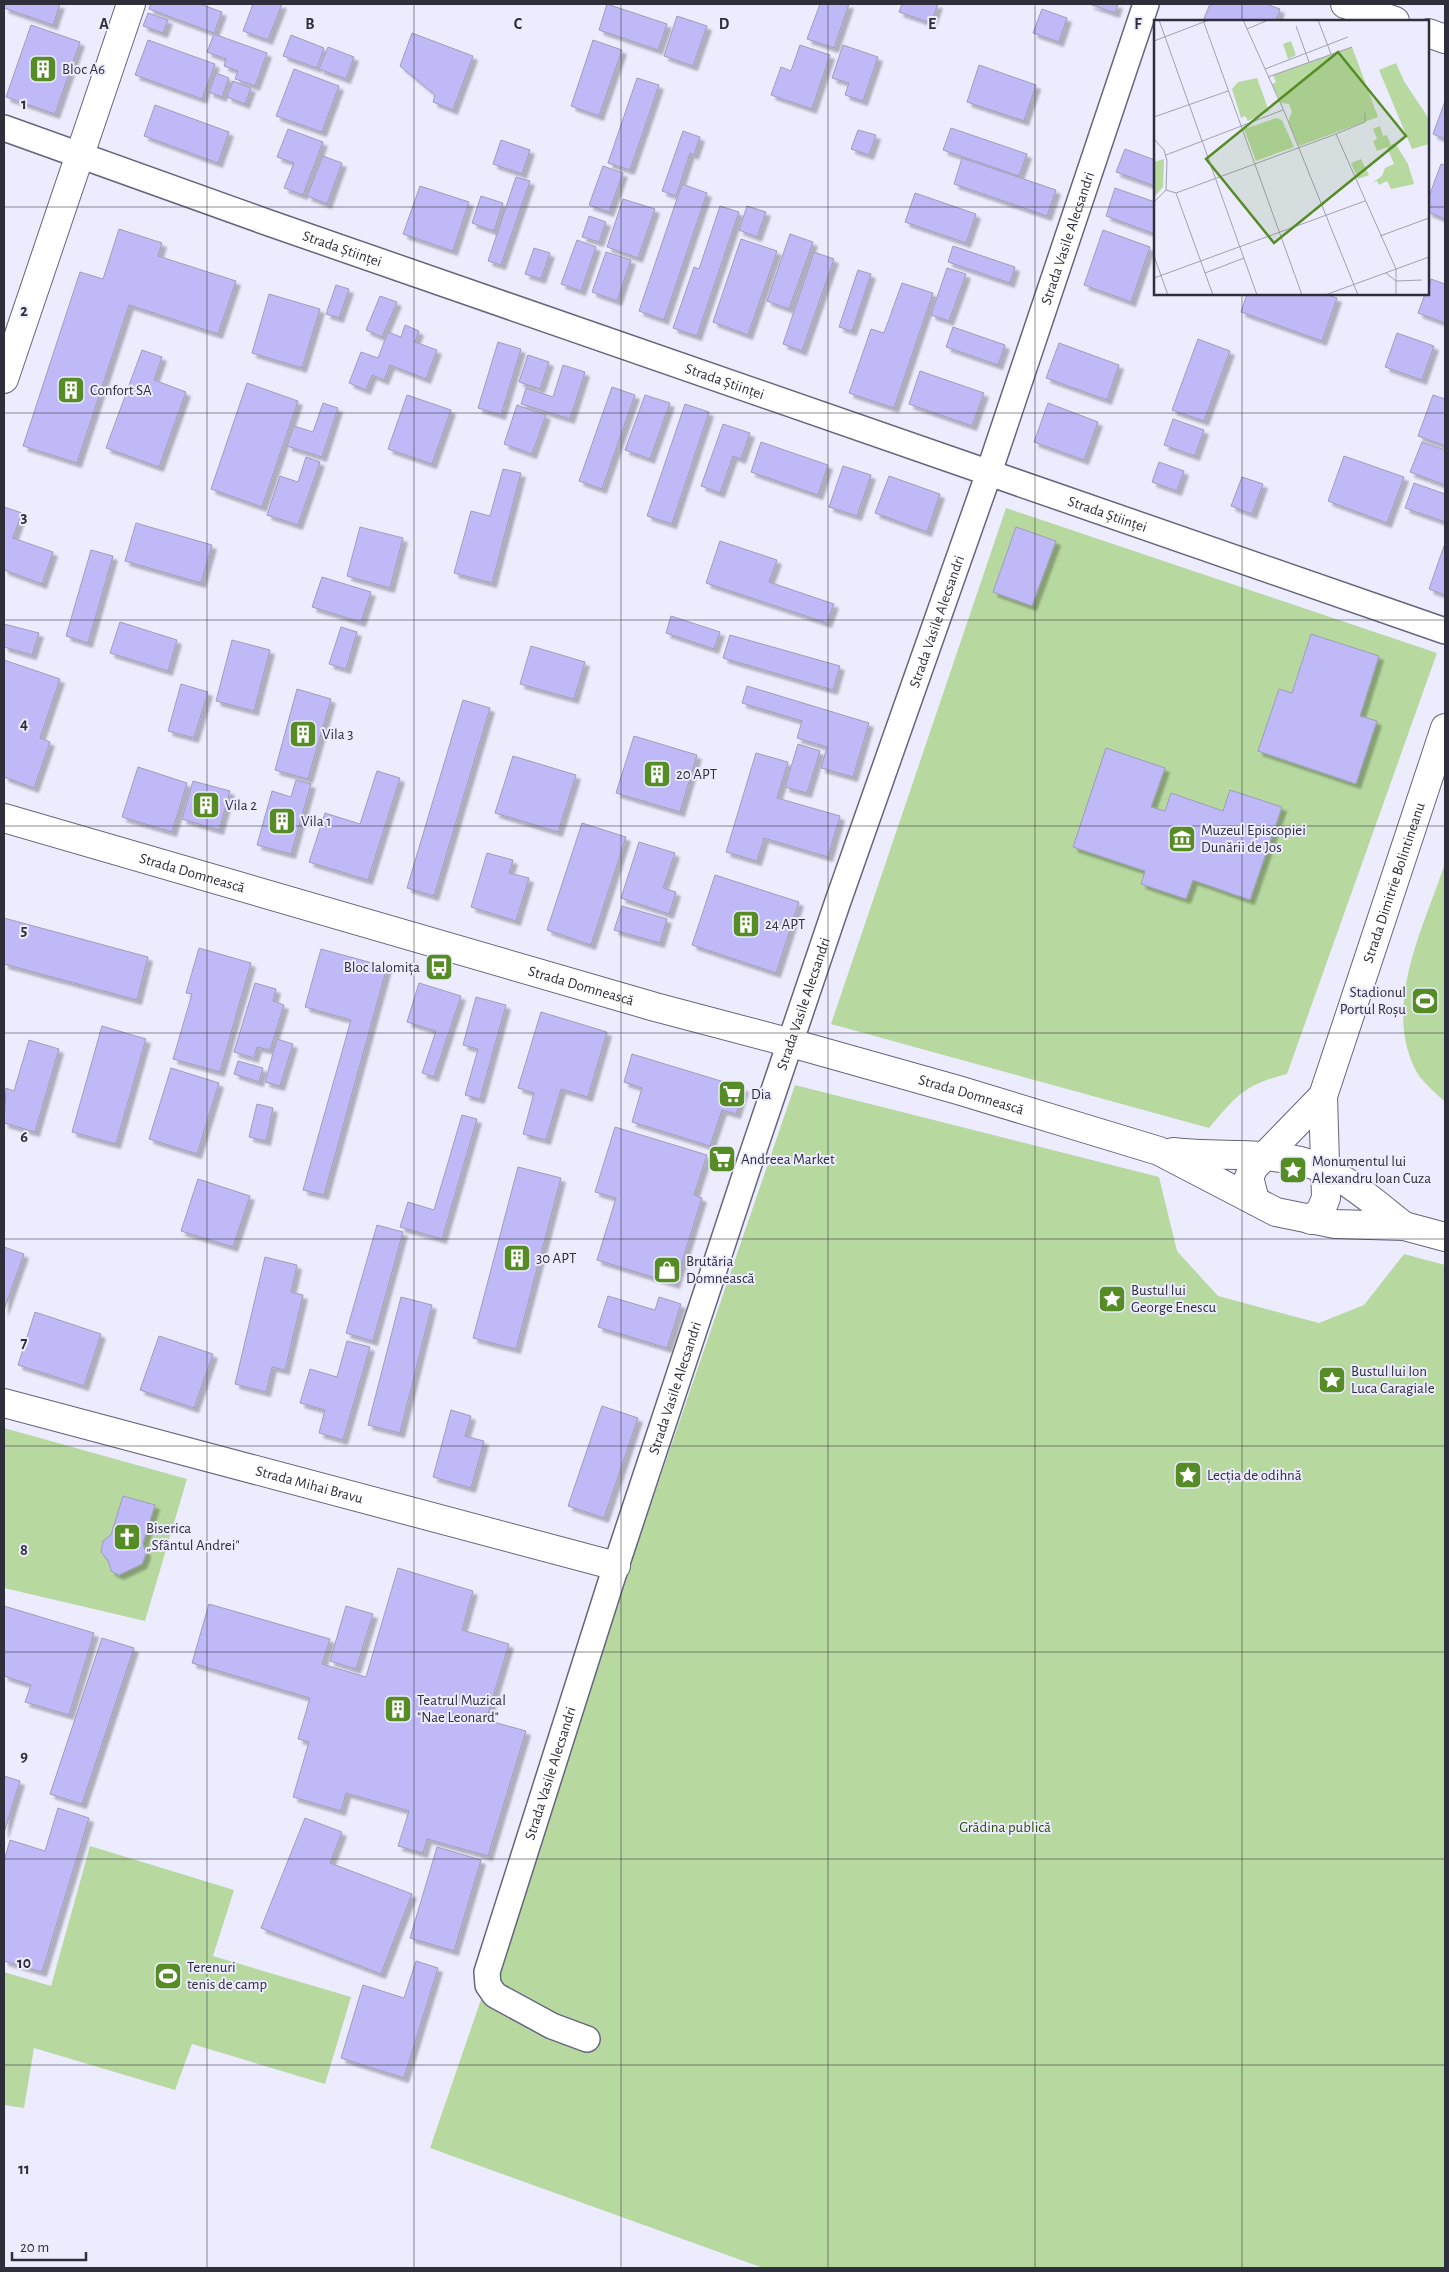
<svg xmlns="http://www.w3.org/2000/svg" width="1449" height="2272" font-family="'Alegreya Sans',sans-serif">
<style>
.green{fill:#b7d9a0}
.building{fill:#bfbaf7;stroke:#9e9db9;filter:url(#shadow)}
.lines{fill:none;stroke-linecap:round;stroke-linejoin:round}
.minor-casing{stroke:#66657f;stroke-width:28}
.tertiary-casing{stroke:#66657f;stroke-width:30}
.secondary-casing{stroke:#66657f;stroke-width:30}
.minor{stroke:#fff;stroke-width:25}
.tertiary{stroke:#fff;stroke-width:28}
.secondary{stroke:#fff;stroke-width:28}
.grid{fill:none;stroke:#2f2f3b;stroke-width:1;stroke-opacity:0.55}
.labels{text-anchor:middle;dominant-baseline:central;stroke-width:4;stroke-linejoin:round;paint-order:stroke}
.poi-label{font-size:15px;fill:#2f2f3b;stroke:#edecff;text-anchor:start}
.street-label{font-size:15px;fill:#2f2f3b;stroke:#edecff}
.park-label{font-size:15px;fill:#2a4f00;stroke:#edecff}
.inset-road{fill:none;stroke:#a1a0b1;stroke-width:1}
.view{fill:#568c26;fill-opacity:0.15;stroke:#568c26;stroke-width:2.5}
.inset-edge{fill:none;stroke:#2f2f3b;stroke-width:2.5}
.grid-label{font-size:16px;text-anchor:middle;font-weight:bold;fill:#2f2f3b;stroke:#edecff;stroke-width:4;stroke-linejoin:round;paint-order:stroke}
</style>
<defs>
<filter id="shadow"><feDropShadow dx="4.5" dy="4.5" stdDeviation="1" flood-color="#0004"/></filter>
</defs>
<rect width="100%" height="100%" fill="#edecff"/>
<path class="green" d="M1006 508 1437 653 1287 1074C1244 1085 1237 1095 1209 1128L831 1024Z
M1445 863V1102C1436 1093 1422 1082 1416 1071 1382 1005 1424 927 1445 863Z
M795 1085 1159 1177 1177 1251 1218 1296 1319 1323 1364 1305 1404 1254 1445 1265V2268H763L430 2148Z
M4 1428 187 1479 145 1621 4 1588Z
M90 1846 234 1890 213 1956 351 1997 325 2084 192 2044 175 2090 34 2048 24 2108 4 2105V1972L51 1986Z"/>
<path class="building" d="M6 4H60L53 25 4 8Z
M151 4H200L222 12 214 33 149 9Z
M253 4H282L268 40 243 31Z
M607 4 667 24 658 50 599 30Z
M820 4H849L834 48 807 39Z
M902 4H938L931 23 899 12Z
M1089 4H1118L1115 13Z
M1210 4H1266L1280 9 1276 21H1203Z
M1042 9 1067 18 1059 42 1033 33Z
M148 13 168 20 163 33 143 26Z
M677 16 707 26 693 66 664 56Z
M31 25 80 42 55 114 6 97Z
M412 33 473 56 453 110 433 102 435 95 400 66Z
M214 34 267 53 255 86 235 79 238 71 224 66 226 59 207 52Z
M291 35 324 48 317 68 283 56Z
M148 40 215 64 202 99 135 75Z
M593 40 622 50 599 116 571 106Z
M800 45 830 55 812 109 771 95 781 67 791 71Z
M843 45 878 57 863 101 845 95 849 83 832 78Z
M328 47 354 57 346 79 319 69Z
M979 65 1036 85 1024 121 967 102Z
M294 69 339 86 322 132 276 116Z
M216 73 229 78 222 97 209 92Z
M637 78 659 85 630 170 608 163Z
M233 81 251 88 245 104 227 97Z
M1445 101V139L1433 134Z
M155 105 229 132 218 163 144 136Z
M951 128 1027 154 1019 176 943 150Z
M288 129 323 142 303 195 284 188 294 163 277 157Z
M858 130 876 135 869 155 851 149Z
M683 131 700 137 694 155 690 153 676 196 662 191Z
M501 140 530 150 522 174 493 164Z
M1125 149 1155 160V186L1116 172Z
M323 156 342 163 327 204 307 196Z
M962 158 1056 190 1047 216 954 184Z
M1441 164 1445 165V219L1428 212V199Z
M603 166 623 173 609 212 589 205Z
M516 177 530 181 501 265 488 261Z
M682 184 707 193 664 320 639 311Z
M420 186 469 202 453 251 403 234Z
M1115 188 1155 202V234L1106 216Z
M915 193 976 214 966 243 905 222Z
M481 196 503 203 494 231 472 223Z
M623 199 655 209 638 258 607 247Z
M720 206 739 212 697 336 673 328 694 267 699 269Z
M747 206 766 212 757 237 739 230Z
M589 216 606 222 599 242 582 237Z
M119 229 162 243 158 256 236 281 218 334 129 305 77 463 23 446 80 272 103 279Z
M1103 230 1150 247 1131 302 1084 285Z
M790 234 813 242 789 309 767 301Z
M741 239 777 251 748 335 713 322Z
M577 240 596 247 581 291 561 284Z
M953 246 1015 267 1010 283 948 262Z
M534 248 550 253 541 279 525 274Z
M606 252 631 260 617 301 592 292Z
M814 252 834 259 802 351 783 344Z
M947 268 966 274 949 321 931 315Z
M858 270 871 274 852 331 839 327Z
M1431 279 1445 284V323L1418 313 1425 294H1428Z
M902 283 933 293 894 408 849 393 871 329 884 333Z
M336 285 349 289 339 318 326 314Z
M269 294 320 309 302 368 252 353Z
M1247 294H1325L1337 298 1322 341 1241 312Z
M380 296 397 302 382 337 366 330Z
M405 325 419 331 415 342 437 350 426 379 390 365 384 380 372 375 366 390 349 383 361 352 378 358 388 332 401 337Z
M953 327 1005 345 998 365 946 347Z
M1397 333 1434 346 1422 380 1385 367Z
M1198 339 1230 351 1204 421 1172 410Z
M498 342 521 349 501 415 478 408Z
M1059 343 1119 365 1107 400 1046 378Z
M142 350 162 357 154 380 186 392 159 467 106 448Z
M528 355 549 362 540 389 519 382Z
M563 365 585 372 570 419 521 404 526 388 553 397Z
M920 371 984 393 972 426 909 404Z
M247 383 298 401 262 507 211 489Z
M612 387 635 395 602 489 579 481Z
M407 395 451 410 432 464 388 449Z
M645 395 670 403 650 459 625 450Z
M1433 395 1445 399V446L1418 436Z
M323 403 338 408 322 457 287 446 294 426 313 432Z
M1048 403 1098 422 1084 460 1034 442Z
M685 404 709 412 672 524 647 516Z
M517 405 546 415 532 454 504 444Z
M1173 419 1204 430 1195 456 1164 445Z
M723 424 750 433 741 459 733 456 720 493 701 486Z
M761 442 828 465 818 495 751 472Z
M1422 442 1445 450V485L1410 472Z
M1344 456 1404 477 1387 523 1328 501Z
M306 457 320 462 298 525 267 515 280 476 298 482Z
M1159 462 1184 471 1177 491 1152 482Z
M843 466 871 475 857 516 829 507Z
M503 469 521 473 492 583 454 573 471 511 490 516Z
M889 476 940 494 927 532 875 513Z
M1242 477 1263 484 1252 514 1231 506Z
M1414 483 1445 494V522L1405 508Z
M4 507 22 513 13 538 53 552 42 584 4 570Z
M136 523 212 545 201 583 125 561Z
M360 527 403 538 390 588 347 576Z
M1016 527 1056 541 1032 606 993 592Z
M720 541 777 560 769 582 834 604 827 623 706 583Z
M1445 543V595L1429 589Z
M91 550 113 556 88 643 66 636Z
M322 577 371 592 361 622 312 607Z
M671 616 720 632 714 649 666 633Z
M120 622 177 640 168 671 110 653Z
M4 624 39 633 32 655 4 647Z
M341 627 357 632 346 669 329 664Z
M1311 634 1379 656 1360 716 1377 721 1356 784 1258 751 1279 689 1292 693Z
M730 635 840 666 833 690 723 658Z
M232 640 270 650 254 711 216 701Z
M531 646 585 662 574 699 520 684Z
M4 660 60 679 40 738 50 742 34 788 4 777Z
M181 684 208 692 194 738 168 731Z
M747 686 869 723 853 777 821 768 827 747 797 738 802 721 742 703Z
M297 689 331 699 308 779 275 770Z
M463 700 490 708 434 896 407 888Z
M634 736 697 755 680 812 616 793Z
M798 744 820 751 807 793 785 787Z
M1106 748 1165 768 1151 807 1165 811 1171 793 1223 811 1230 790 1282 807 1250 900 1193 880 1186 899 1141 884 1145 871 1073 847Z
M756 753 788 762 777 798 840 816 828 857 764 838 757 861 726 852Z
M513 756 576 775 558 832 495 813Z
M138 767 187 783 172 832 122 817Z
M377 771 400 778 368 880 309 862 325 813 360 824Z
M296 780 311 784 291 854 257 845 272 791 291 797Z
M193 781 230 791 219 830 182 819Z
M582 823 626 837 591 945 547 930Z
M639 842 675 853 663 888 676 892 669 914 621 898Z
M487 853 513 860 509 873 529 878 516 921 471 907Z
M715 875 799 902 776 973 692 945Z
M622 906 667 919 660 943 614 930Z
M4 918 148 957 137 1000 4 964Z
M199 948 251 963 220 1072 173 1059 192 994 186 993Z
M321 949 387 967 324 1195 303 1190 351 1020 305 1007Z
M255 983 276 989 273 1001 284 1005 270 1050 257 1047 254 1058 234 1052Z
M419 983 461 996 434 1077 422 1073 436 1031 407 1022Z
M476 997 506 1005 480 1099 465 1095 478 1049 463 1045Z
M541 1012 607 1032 588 1097 561 1089 546 1140 523 1134 534 1093 518 1088Z
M102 1026 146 1039 116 1144 72 1132Z
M277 1039 293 1044 280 1086 265 1082Z
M29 1040 59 1049 35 1132 4 1123 6 1088 14 1091Z
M632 1054 744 1088 736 1114 722 1110 710 1146 632 1122 642 1088 624 1082Z
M238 1061 263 1068 259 1082 234 1074Z
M171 1068 219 1083 197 1154 149 1139Z
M257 1104 273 1108 266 1141 249 1137Z
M462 1115 477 1119 442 1239 400 1227 408 1202 434 1210Z
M615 1127 707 1155 694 1195 702 1198 675 1284 597 1260 616 1198 595 1192Z
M518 1167 561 1178 516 1349 473 1338Z
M198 1179 250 1196 233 1247 181 1231Z
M377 1225 403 1232 373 1341 346 1333Z
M4 1247 24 1254 4 1310Z
M265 1257 297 1265 291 1292 303 1295 285 1370 272 1367 266 1392 235 1384Z
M608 1296 655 1310 659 1297 681 1304 667 1348 598 1327Z
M401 1297 432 1305 400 1433 368 1425Z
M35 1312 101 1334 84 1386 18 1365Z
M159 1336 213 1354 194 1408 140 1390Z
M347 1341 370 1347 343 1440 319 1433 325 1410 300 1403 310 1369 337 1377Z
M602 1406 638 1418 604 1518 568 1506Z
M451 1410 471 1416 465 1436 484 1441 471 1488 433 1477Z
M123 1496 155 1505 143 1543 146 1554 142 1564 119 1575 111 1571 108 1560 101 1552 103 1541 111 1535Z
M398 1568 473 1591 462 1630 509 1644 486 1720 526 1731 488 1856 427 1839 423 1853 398 1846 409 1811 346 1793 341 1811 293 1797 309 1742 298 1739 310 1698 192 1663 209 1604 330 1639 322 1664 366 1677Z
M4 1606 94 1633 69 1715 25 1702 31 1685 4 1676Z
M346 1606 373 1614 356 1669 330 1661Z
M102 1638 134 1648 82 1804 50 1794Z
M4 1776 20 1781 4 1833Z
M58 1808 89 1818 42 1972 4 1961V1861L10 1840 45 1851Z
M305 1818 342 1832 330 1863 412 1894 381 1974 261 1928Z
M437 1847 481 1860 454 1951 410 1938Z
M416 1961 438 1968 404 2078 341 2058 363 1985 404 1998Z"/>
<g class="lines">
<g class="minor-casing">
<g id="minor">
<path id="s1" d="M4 128 269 223 1445 631"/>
<path id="s2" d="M587 2039 552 2026 495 1995 488 1985 487 1972 616 1566 745 1176 837 904 984 487 1146 4"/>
</g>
</g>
<g class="tertiary-casing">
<g id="tertiary">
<path d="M1345 4 1395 21"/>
<path d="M1428 33 1445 39"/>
<path d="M4 379 131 4"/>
<path d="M1255 1201 1249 1177 1254 1167 1323 1096"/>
<path id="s3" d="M1311 1220 1321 1210 1326 1198 1323 1096 1445 728"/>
<path id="s4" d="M4 1403 616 1566"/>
</g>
</g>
<g class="secondary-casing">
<g id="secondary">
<path id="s5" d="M4 818 655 1007 791 1043 958 1090 1159 1151 1276 1212 1335 1224 1404 1226 1445 1237"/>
<path d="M1173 1152C1214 1157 1259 1152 1300 1161 1339 1170 1373 1202 1404 1226"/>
</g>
</g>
<use href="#minor" class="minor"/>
<use href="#tertiary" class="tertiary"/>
<use href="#secondary" class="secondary"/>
</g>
<path class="grid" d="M207 4V2268M414 4V2268M621 4V2268M828 4V2268M1035 4V2268M1242 4V21M4 207H1155M1428 207H1445M1242 294V2268M4 413H1445M4 620H1445M4 826H1445M4 1033H1445M4 1239H1445M4 1446H1445M4 1652H1445M4 1859H1445M4 2065H1445"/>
<defs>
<g id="building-square" transform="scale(1.4375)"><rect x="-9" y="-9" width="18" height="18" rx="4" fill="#568c26" stroke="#edecff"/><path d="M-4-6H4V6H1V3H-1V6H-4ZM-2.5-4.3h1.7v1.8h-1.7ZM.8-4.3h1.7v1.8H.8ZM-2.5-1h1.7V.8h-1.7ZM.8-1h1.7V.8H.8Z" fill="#fff"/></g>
<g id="museum-square" transform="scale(1.4375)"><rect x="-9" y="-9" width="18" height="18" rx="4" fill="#568c26" stroke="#edecff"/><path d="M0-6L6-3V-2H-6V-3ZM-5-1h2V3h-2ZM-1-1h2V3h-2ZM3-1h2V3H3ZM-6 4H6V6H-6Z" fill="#fff"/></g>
<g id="bus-square" transform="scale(1.4375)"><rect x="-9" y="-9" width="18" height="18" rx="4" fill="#568c26" stroke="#edecff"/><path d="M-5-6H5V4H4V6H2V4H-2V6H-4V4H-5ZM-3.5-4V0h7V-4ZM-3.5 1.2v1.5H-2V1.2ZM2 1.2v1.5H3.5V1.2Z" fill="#fff"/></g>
<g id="stadium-square" transform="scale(1.4375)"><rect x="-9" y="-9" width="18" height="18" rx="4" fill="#568c26" stroke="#edecff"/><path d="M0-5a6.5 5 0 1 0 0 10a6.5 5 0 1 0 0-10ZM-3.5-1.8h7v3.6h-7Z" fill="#fff"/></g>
<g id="supermarket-square" transform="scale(1.4375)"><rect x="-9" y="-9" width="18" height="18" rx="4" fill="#568c26" stroke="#edecff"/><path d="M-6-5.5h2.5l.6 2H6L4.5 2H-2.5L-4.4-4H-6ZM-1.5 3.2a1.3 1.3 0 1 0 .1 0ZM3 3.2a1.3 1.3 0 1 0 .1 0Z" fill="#fff"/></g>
<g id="sight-square" transform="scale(1.4375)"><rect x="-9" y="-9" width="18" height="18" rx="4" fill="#568c26" stroke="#edecff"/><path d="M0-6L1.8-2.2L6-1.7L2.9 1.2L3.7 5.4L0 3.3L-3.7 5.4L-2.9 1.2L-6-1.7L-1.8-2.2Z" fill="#fff"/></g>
<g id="shop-square" transform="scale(1.4375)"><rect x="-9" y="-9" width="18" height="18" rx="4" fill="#568c26" stroke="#edecff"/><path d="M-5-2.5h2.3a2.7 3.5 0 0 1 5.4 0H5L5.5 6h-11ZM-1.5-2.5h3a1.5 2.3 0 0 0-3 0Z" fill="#fff"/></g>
<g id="church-square" transform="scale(1.4375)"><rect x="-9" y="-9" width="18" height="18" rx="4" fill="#568c26" stroke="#edecff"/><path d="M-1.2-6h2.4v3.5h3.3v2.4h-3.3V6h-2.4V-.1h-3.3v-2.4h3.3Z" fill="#fff"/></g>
</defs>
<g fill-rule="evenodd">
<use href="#building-square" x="43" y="69"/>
<use href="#building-square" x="71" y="390"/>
<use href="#building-square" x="303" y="734"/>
<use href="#building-square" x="657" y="774"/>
<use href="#building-square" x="206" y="805"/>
<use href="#building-square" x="282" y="821"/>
<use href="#museum-square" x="1182" y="839"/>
<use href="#building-square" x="746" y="924"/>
<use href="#bus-square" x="439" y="967"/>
<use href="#stadium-square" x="1425" y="1001"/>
<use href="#supermarket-square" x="732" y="1094"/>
<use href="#supermarket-square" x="722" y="1159"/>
<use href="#sight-square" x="1293" y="1170"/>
<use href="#building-square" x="517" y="1258"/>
<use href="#shop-square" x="667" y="1270"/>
<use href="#sight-square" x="1112" y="1299"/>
<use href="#sight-square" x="1332" y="1380"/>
<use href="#sight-square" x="1188" y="1475"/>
<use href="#church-square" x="127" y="1537"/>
<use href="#building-square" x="398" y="1709"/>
<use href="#stadium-square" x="168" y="1976"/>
</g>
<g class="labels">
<g class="poi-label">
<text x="62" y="69">Bloc A6</text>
<text x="90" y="390">Confort SA</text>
<text x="322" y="734">Vila 3</text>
<text x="676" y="774">20 APT</text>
<text x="225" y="805">Vila 2</text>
<text x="301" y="821">Vila 1</text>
<text x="1201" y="830">Muzeul Episcopiei<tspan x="1201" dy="17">Dunării de Jos</tspan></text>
<text x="765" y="924">24 APT</text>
<text x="420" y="967" text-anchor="end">Bloc Ialomița</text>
<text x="1406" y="992" text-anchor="end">Stadionul<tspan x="1406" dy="17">Portul Roșu</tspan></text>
<text x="751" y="1094">Dia</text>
<text x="741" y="1159">Andreea Market</text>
<text x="1312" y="1161">Monumentul lui<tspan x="1312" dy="17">Alexandru Ioan Cuza</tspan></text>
<text x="536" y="1258">30 APT</text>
<text x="686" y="1261">Brutăria<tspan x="686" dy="17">Domnească</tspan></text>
<text x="1131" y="1290">Bustul lui<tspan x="1131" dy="17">George Enescu</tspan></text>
<text x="1351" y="1371">Bustul lui Ion<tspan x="1351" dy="17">Luca Caragiale</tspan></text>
<text x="1207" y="1475">Lecția de odihnă</text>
<text x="146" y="1528">Biserica<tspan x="146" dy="17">„Sfântul Andrei"</tspan></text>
<text x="417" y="1700">Teatrul Muzical<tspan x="417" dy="17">"Nae Leonard"</tspan></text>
<text x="187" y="1967">Terenuri<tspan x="187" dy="17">tenis de camp</tspan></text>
</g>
<g class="street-label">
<text stroke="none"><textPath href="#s2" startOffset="1956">Strada Vasile Alecsandri</textPath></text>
<text stroke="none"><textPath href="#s1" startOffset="359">Strada Științei</textPath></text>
<text stroke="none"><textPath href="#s1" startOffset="764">Strada Științei</textPath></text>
<text stroke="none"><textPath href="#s1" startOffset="1169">Strada Științei</textPath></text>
<text stroke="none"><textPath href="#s2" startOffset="1551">Strada Vasile Alecsandri</textPath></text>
<text stroke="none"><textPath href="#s5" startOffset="196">Strada Domnească</textPath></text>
<text stroke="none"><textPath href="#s3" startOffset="354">Strada Dimitrie Bolintineanu</textPath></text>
<text stroke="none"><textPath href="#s5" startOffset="601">Strada Domnească</textPath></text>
<text stroke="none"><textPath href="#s2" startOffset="1146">Strada Vasile Alecsandri</textPath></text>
<text stroke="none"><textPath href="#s5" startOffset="1006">Strada Domnească</textPath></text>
<text stroke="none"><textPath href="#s2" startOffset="741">Strada Vasile Alecsandri</textPath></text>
<text stroke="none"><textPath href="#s4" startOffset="316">Strada Mihai Bravu</textPath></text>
<text stroke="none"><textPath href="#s2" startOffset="336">Strada Vasile Alecsandri</textPath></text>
</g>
<g class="park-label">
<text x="1005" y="1827">Grădina publică</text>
</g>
</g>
<g transform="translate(1154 20)">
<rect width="275" height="275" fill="#edecff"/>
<path d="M137 21 142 35 134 39 129 24ZM198 27 224 97 145 126 134 101 138 92 135 84 127 83 118 64 122 62 119 55ZM242 43 250 61 275 99V124L258 129 225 50ZM103 58 115 91 94 101 91 96 87 98 78 69 84 62ZM122 98 128 100 140 127 102 141 90 109ZM226 106 229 116 233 115 237 125 241 123 254 144 260 164 237 169 233 161 225 165 223 161 218 163 228 156 231 148 240 144 233 127 223 131 219 121 223 119 219 109ZM10 139 9 167 0 177V142ZM207 139 215 155 204 159 197 143Z" fill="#b7d9a0"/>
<path class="inset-road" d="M5 0 103 275M49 0 148 275M89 0 130 91 204 275M164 0 177 34M142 6 155 42M93 9 112 1M0 21 55 0M111 49 194 17M114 57 198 27M0 97 74 71M182 114 242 249V275M0 119 10 130 13 141 12 170 0 182M12 135 129 90M12 170 22 173 182 114 211 102V93M22 173 59 275M226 216 275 198M0 236 14 275M51 253 90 238M232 253 242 261 268 260M0 258 211 181M171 275 275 237"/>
<path class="view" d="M184 32 252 116 120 223 52 139Z"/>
<rect width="275" height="275" class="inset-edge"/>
</g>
<g class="grid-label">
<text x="104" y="29">A</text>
<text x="310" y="29">B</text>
<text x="518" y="29">C</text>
<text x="724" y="29">D</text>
<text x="932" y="29">E</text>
<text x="1138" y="29">F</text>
<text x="24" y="109">1</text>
<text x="24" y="316">2</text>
<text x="24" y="522">3</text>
<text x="24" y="729">4</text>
<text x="24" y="935">5</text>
<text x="24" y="1142">6</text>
<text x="24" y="1348">7</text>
<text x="24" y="1555">8</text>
<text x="24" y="1761">9</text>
<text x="24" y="1968">10</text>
<text x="24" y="2174">11</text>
</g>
<rect width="1449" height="2272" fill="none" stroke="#2f2f3b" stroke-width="10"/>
<path d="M12 2252v8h74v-8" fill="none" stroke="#2f2f3b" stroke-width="2.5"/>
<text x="20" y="2252" font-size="15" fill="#2f2f3b" stroke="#edecff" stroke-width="4" paint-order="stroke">20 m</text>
</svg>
